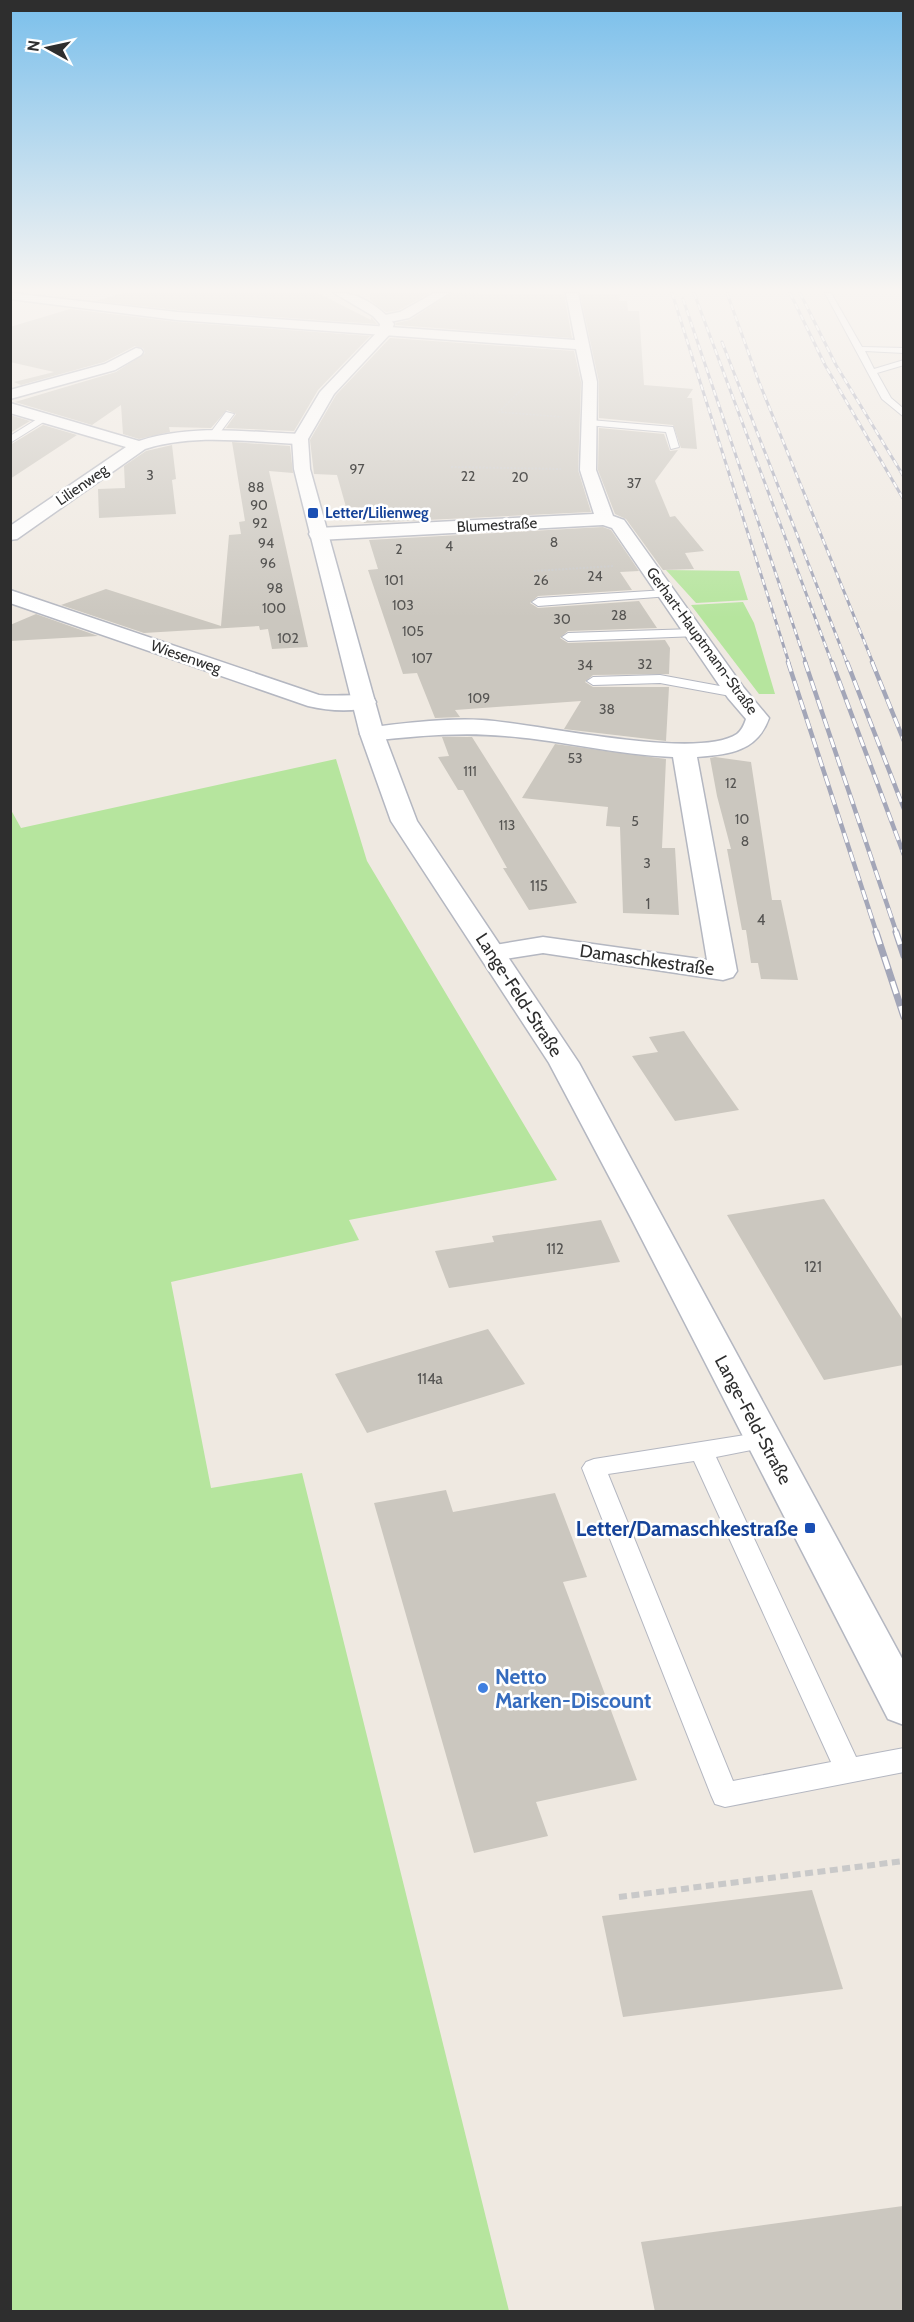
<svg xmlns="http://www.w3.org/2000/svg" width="914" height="2322" font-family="Cabin,sans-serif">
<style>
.green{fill:#b6e59e}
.building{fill:#cbc7bf}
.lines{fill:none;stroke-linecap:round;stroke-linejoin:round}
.lane-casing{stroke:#b4b7c1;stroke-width:2}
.street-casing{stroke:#b4b7c1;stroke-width:3}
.secondary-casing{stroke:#b4b7c1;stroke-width:3}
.path-far2{stroke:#c9c9c9;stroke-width:1.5;stroke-dasharray:2 1.5;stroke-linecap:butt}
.path-far1{stroke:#c9c9c9;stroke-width:2;stroke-dasharray:2 1.5;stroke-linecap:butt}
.path{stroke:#c9c9c9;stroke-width:6;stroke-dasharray:8 4.5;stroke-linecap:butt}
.lane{fill:#fff;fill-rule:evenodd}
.street{fill:#fff;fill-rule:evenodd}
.secondary{fill:#fff;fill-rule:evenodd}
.rail-far2-casing{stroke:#a3a6b8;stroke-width:3}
.rail-far1-casing{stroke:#a3a6b8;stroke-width:4.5}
.rail-casing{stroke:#a3a6b8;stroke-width:7}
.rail-far2{stroke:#fff;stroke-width:2;stroke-dasharray:6;stroke-linecap:butt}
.rail-far1{stroke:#fff;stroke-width:3;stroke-dasharray:10;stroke-linecap:butt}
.rail{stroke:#fff;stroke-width:4.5;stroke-dasharray:13;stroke-linecap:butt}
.transit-dot{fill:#1a4fb4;stroke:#fff;stroke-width:2}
.shop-dot{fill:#3f7fe0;stroke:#fff;stroke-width:2}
.labels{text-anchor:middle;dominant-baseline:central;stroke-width:5;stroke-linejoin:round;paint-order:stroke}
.far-number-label{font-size:14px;fill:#555452}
.far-street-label{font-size:15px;fill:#2e2e2e;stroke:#fff}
.far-transit-label{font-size:15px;font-weight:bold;fill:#164399;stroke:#fff;text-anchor:start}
.number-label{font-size:15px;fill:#555452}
.street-label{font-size:18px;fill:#2e2e2e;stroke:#fff}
.near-transit-label{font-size:21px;font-weight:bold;fill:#164399;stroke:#fff;text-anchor:end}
.near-shop-label{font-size:21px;font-weight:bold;fill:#366cbe;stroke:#fff;text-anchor:start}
</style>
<rect width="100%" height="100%" fill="#efe9e1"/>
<path class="green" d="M666 570 739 571 748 600 696 603Z
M743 602 754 623 775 694H759L691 605Z
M336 759 367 861 557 1180 349 1220 359 1240 171 1282 211 1488 302 1473 509 2311H11V810L21 828Z"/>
<path class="building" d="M122 293H318L371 320V317L377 324 177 310 96 301Z
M370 293H430L399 310 386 312 370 300Z
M451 293 564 294 572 338 396 325V323L410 320Z
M580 294H620L619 301H627L628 311H639L644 385 693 389 687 398H692L697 449 681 448 673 425 599 418V382Z
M70 309 177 322 370 336 318 390 294 431 226 428 236 414 227 410 211 428 169 427 170 432 139 439 123 434 121 405 92 425 15 402 116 372 145 353 143 348 135 346 104 362 21 385 14 382 54 372 10 362V327Z
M390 338 574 351 581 382 578 470 591 512 364 523 358 507H346L337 475 314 474 310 440 336 395Z
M10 415 30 421 10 433Z
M43 425 77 435 10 479V445Z
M599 428 664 434 670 451 678 450 655 481 670 517 675 516 704 551 685 553 694 569 663 570 626 519 615 514 598 470Z
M232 442 290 446 293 473 269 471 308 647 272 649 268 629 260 630 259 626 144 633 61 605 106 589 221 626 229 535 241 534 239 522 245 521Z
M172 445 176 479 172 480 176 514 99 518 98 489 125 488 124 466 146 451Z
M603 527 611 530 639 571 620 572 632 590 538 596 530 603 538 608 639 601 657 628 568 631 560 638 568 643 665 640 670 648 669 674 593 675 585 682 593 687H669L666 741 564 729 581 701 455 710 460 717 435 718 417 673 403 674 368 570 378 569 369 540Z
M36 614 98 636 10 641V625Z
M442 737H472L577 903 529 910 503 868H507L463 790H458L438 757 449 756Z
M555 744 666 759 662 848H675L679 915 623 913 620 827 606 826 608 807 522 798Z
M715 757 751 762 772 900H781L798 980 761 979 758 963H751L746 930H742L727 849H731L717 796 710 758Z
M684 1031 694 1046 739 1110 675 1121 632 1056 658 1052 649 1037Z
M824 1199 903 1320V1365L824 1380 727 1215Z
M601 1220 620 1262 449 1288 435 1251 494 1242 492 1236Z
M488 1329 525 1384 367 1433 335 1374Z
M446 1490 453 1512 555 1493 587 1577 563 1582 637 1780 536 1802 548 1836 474 1853 374 1503Z
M812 1890 843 1989 623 2017 602 1916Z
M903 2206V2312H655L641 2242Z"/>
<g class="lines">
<g class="lane-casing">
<path id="lane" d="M825 293H831L862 347 904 348V353L865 351 874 369 904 360V365L877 373 891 398 904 409V417L882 399Z
M226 412 234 414 216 438H210L208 436Z
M42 416 50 418 10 443V436Z
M590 420 673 427 679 447 671 449 666 432 587 425V421Z
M666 590 672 594 670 596 538 606 532 602 538 598Z
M694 629 700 633 698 636 568 641 562 637 568 633Z
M660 675 736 689 743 693 736 697 660 683 593 685 587 681 593 677Z
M764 1432 772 1434 776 1440 772 1446 716 1457 856 1757 904 1748V1772L725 1807 715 1804 711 1795 582 1468 586 1462 594 1459ZM694 1461 831 1762 733 1781 608 1474Z"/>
</g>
<g class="street-casing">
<path id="street" d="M10 293 177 312 575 340 566 293H578L597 382 596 470 613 516 624 520 744 688 769 718C757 752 729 754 697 757L737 971 733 977 723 980 543 953 493 961 483 959 479 953 483 947 543 937 707 960 673 757C616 755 561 740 505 736 460 732 416 736 372 741L364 739 360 734 364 729 372 727C408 723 445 718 482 720 537 723 695 761 737 734 742 730 744 725 746 719L728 698 612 528 603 525 318 540 311 538 309 534 311 530 318 528 594 514 580 470 583 382 576 349 177 320 10 299Z
M434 293H449L409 318 385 323 378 319 380 316 400 312Z
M136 348 141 349 143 352 141 355 115 370 10 399V390L105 364Z
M10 403 139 441C191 424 246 432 300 434L308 439 300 444C249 442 195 433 145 449L17 539 10 540V526L126 447 10 413Z
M10 590 319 695C337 697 356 693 373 697L376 702 373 707C352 712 329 711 308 706L10 603Z"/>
</g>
<g class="secondary-casing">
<path id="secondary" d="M334 293C356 291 380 306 394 324L390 334 334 394 308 439 310 469 384 734 417 821 579 1063 904 1662V1725L888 1719 630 1216 549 1063 391 821 360 734 294 469 292 439 320 392 379 330 380 324 373 316Z"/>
</g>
<path class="path-far2" d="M522 389 499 412 562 417"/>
<path class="path-far1" d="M451 467 561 469
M534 571 614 566"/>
<path class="path" d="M619 1897 904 1861"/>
<use href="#lane" class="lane"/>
<use href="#street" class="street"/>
<use href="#secondary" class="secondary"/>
<g class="rail-far2-casing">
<path id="rail-far2" d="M672 293 789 663
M694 293 832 663
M727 293 759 382 873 663
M790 293 825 365 904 500
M800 293 836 365 904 477
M683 299 806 663
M722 342 847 663"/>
</g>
<g class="rail-far1-casing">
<path id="rail-far1" d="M788 662 877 934
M805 662 897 934
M832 662 904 855
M847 662 904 809
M872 662 904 741"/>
</g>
<g class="rail-casing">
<path id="rail" d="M876 932 904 1017
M896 932 904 956"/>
</g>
<use href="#rail-far2" class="rail-far2"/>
<use href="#rail-far1" class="rail-far1"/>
<use href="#rail" class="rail"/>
</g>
<linearGradient id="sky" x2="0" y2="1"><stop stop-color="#7abfeb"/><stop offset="0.47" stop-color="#f8f5f2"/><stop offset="1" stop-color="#f8f5f2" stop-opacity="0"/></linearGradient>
<rect width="914" height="618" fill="url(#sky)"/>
<g class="transit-dot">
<rect x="307" y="507" width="12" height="12" rx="3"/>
<rect x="804" y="1522" width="12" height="12" rx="3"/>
</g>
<circle class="shop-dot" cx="483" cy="1688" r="6"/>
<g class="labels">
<g class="far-number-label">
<text x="357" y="469">97</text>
<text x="150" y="475">3</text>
<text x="468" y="476">22</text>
<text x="520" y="477">20</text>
<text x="634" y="483">37</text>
<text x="256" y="487">88</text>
<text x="259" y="505">90</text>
<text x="260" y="523">92</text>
<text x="554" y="542">8</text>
<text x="266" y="543">94</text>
<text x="449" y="546">4</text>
<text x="399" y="549">2</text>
<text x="268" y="563">96</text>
<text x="595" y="576">24</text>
<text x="394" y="580">101</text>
<text x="541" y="580">26</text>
<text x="275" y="588">98</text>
<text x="403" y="605">103</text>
<text x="274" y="608">100</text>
<text x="619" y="615">28</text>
<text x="562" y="619">30</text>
<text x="413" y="631">105</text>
<text x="288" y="638">102</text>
<text x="422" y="658">107</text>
<text x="645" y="664">32</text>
<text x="585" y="665">34</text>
<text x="479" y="698">109</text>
<text x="607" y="709">38</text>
<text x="575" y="758">53</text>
<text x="470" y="771">111</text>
<text x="731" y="783">12</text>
<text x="742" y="819">10</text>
<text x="635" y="821">5</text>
<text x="507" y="825">113</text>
<text x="745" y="841">8</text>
<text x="647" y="863">3</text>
</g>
<g class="far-street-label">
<text transform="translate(82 485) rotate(-35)">Lilienweg</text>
<text transform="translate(497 525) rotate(-3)">Blumestraße</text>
<text transform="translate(702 641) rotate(54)">Gerhart-Hauptmann-Straße</text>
<text transform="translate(186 657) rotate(19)">Wiesenweg</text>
</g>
<g class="far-transit-label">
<text x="325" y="513">Letter/Lilienweg</text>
</g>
<g class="number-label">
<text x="539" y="886">115</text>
<text x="648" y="904">1</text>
<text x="761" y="920">4</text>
<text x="555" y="1249">112</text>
<text x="813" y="1267">121</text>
<text x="430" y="1379">114a</text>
</g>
<g class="street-label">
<text transform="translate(647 960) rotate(8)">Damaschkestraße</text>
<text transform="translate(519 995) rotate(57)">Lange-Feld-Straße</text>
<text transform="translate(753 1420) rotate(62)">Lange-Feld-Straße</text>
</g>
<g class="near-transit-label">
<text x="798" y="1528">Letter/Damaschkestraße</text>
</g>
<g class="near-shop-label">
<text x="495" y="1676">Netto<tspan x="495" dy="24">Marken-Discount</tspan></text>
</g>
</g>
<rect width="914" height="2322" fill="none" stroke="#2e2e2e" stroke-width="24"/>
<g transform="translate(48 48) rotate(278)" stroke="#ffffff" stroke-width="4.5" paint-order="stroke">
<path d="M0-4.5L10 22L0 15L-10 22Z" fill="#2e2e2e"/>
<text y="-9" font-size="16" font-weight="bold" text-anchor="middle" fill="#2e2e2e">N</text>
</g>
</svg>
